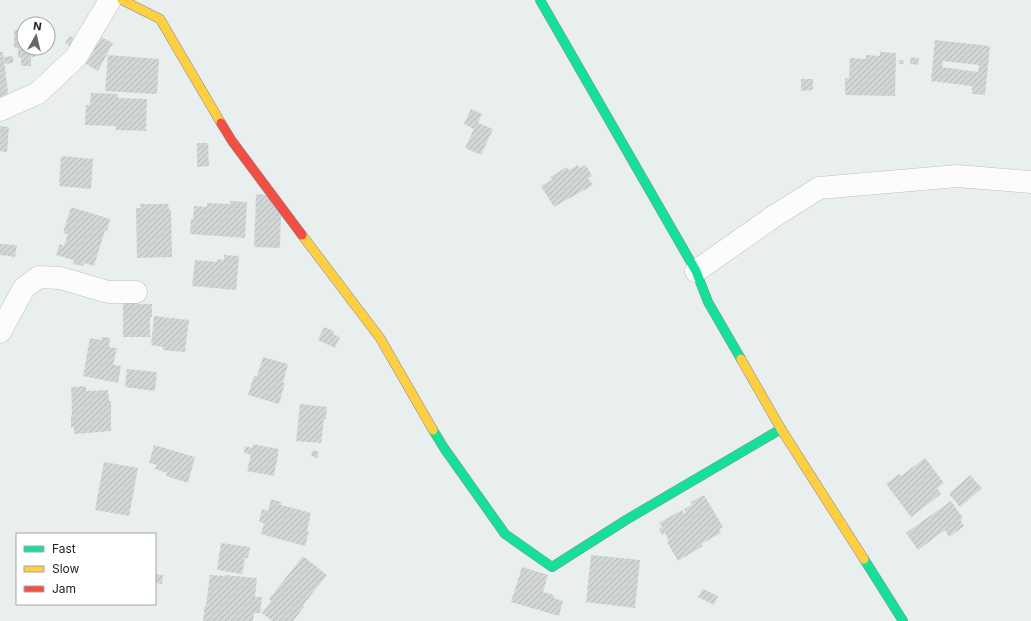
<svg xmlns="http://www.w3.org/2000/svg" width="1031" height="621" font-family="Inter,sans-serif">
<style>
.building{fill:url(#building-hatch);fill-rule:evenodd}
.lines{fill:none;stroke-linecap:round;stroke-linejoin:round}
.street-casing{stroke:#bec0c0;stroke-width:23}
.fast-casing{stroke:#7f8e9a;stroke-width:10}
.slow-casing{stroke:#7f8e9a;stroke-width:10}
.jam-casing{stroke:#7f8e9a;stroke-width:10}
.street{stroke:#fcfcfc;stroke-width:22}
.fast{stroke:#16e098;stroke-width:9}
.slow{stroke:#ffcf43;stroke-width:9}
.jam{stroke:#f24e42;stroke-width:9}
</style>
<defs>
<pattern id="building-hatch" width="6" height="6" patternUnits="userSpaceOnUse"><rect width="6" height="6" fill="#d1d7d6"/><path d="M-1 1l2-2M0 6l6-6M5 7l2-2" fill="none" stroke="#b3b8b7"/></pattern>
</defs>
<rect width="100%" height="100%" fill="#e9eeee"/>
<path class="building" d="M14 30 24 31V48H35V57H31V66H21V57L18 58V48H14Z
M70 36 76 40 72 47 65 43Z
M101 37 113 43 98 71 86 64Z
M935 40 990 46 985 95 972 94V86L931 81ZM943 61 979 65 978 72 942 67Z
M0 52H3L9 101 0 102Z
M880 52 896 53 895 96 845 95V78H849L850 58 866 59V55L880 56Z
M108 55 159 59 157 94 105 91Z
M13 56V63L5 64 4 57Z
M911 57 919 58 918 65 910 64Z
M899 60H904L903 64H899Z
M801 79H813V90L801 91Z
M91 93 118 94V98L147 99 146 131 116 130V126L85 125 86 105H90Z
M471 109 482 114 478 123 493 129 481 155 465 148 474 129 464 124Z
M0 126 9 127 7 152 0 151Z
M197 143H208L209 166 197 167Z
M61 156 93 159 91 189 59 186Z
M578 165 580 168 586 165 592 176 588 178 593 185 554 207 541 186 552 180 550 177 567 167 569 170Z
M256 194 267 195 281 212 280 248 254 247Z
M230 201 247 202 245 238 190 234 191 219H193L194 206 207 207V203L230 204Z
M140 204H168L169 210H171L172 257 137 258 136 208H141Z
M71 207 110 219 107 231 105 230 94 266 84 263 83 266 73 264 74 260 56 255 60 244 64 246 68 234 63 233Z
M0 244 17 245 15 257 0 255Z
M224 255 239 256 236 290 192 286 195 260 217 262V259L224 260Z
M123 299H138V304H152V317H150V337H123Z
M154 316 189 320 185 352 163 350V347L151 345Z
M324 327 334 331 333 334 340 337 335 348 318 340Z
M102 337 110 338 109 347 117 348 113 365 121 366 118 383 83 376 90 338 101 340Z
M263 357 288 364 283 383H285L279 404 248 395 254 376H257Z
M127 369 157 372 155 391 125 387Z
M86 386V391L108 390 109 401H111V431L74 434V427H71V415H72L71 387Z
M300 404 327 407 326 419H324L321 443 296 441Z
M253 444 279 449 274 476 247 471 251 455 244 453 245 446 252 448Z
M154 445 195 457 188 483 166 476 167 473 155 469 157 465 149 463Z
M313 450 319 452 317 458 311 456Z
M925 458 944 483 937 488 941 494 911 517 886 484 899 474 901 476Z
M104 462 138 468 129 516 95 510Z
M970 475 982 488 960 507 949 494Z
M704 495 723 527 719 529 721 533 701 544 703 546 678 561 667 542 669 541 665 533 662 535 659 529 662 527 659 523 682 510 684 514 686 513 684 509 692 505 691 502Z
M271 499 281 502V505L311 513 307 531 309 532 305 546 261 534 264 523 259 522 262 509 268 511Z
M951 501 963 518 960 520 964 526 949 537 945 530 918 550 906 533Z
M221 543 250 547 248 558H245L242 574 217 570Z
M591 555 640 560 635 608 586 602Z
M303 556 327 575 303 605 304 607 293 621H272L262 613 271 601 269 599Z
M522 567 548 575 543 592 554 595V598L563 601 559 616 511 602Z
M155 574 163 575 162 584 155 583Z
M210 575 224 576 225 575 257 578 255 597H262L260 613H254L253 621H203L205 605 206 606Z
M703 589 718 596 714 605 698 597Z"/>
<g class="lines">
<g class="street-casing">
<path id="street" d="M0 110 38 93 76 57 110 0
M696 271 773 217 819 188 957 176 1031 182
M0 332 24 288 39 277 60 278 108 292H136"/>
</g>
<g class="fast-casing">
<path id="fast" d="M540 0 696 271 708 302 741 359
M433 430 444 448 505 534 552 567 626 520 781 429
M864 559 903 621"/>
</g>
<g class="slow-casing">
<path id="slow" d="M122 0 160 19 221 123
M302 235 380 338 433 430
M741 359 781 429 864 559"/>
</g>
<g class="jam-casing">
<path id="jam" d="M221 123 232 141 302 235"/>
</g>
<use href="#street" class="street"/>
<use href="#fast" class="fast"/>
<use href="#slow" class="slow"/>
<use href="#jam" class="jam"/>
</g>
<rect x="16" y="533" width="140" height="72" fill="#ffffff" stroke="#a6a6a6"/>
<rect x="24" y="546" width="20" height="6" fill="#16e098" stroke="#a6a6a6"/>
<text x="52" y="553" font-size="12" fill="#202020">Fast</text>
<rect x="24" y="566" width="20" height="6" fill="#ffcf43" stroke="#a6a6a6"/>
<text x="52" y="573" font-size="12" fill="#202020">Slow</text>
<rect x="24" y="586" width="20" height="6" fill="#f24e42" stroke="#a6a6a6"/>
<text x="52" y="593" font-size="12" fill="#202020">Jam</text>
<g transform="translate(36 36) rotate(8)"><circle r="19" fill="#ffffff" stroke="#a6a6a6"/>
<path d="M0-3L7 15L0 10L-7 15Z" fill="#666868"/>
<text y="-6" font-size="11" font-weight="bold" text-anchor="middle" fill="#202020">N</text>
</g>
</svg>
